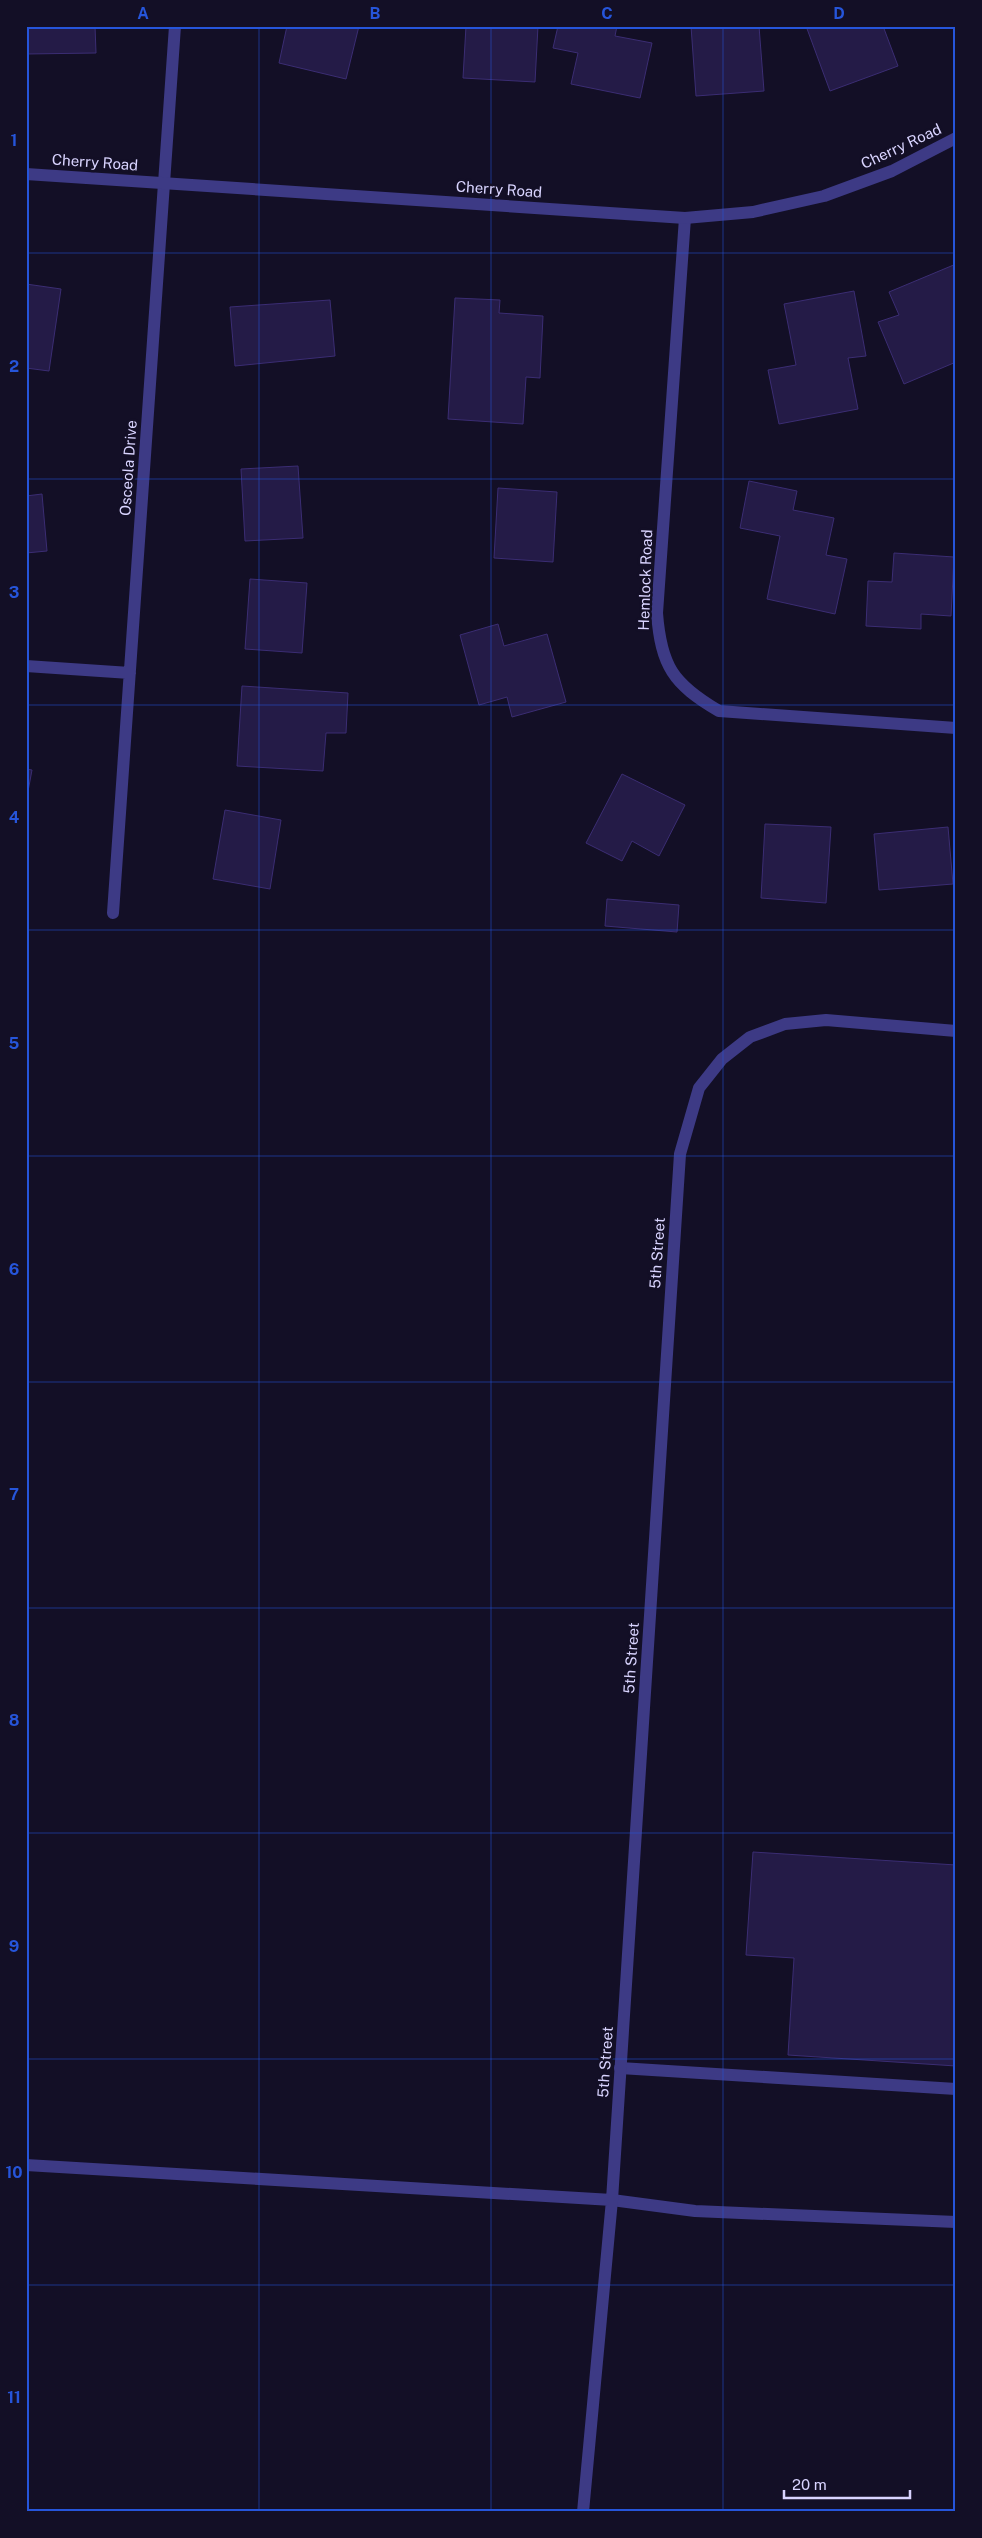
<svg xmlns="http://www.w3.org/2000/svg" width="982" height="2538" font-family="'Public Sans',sans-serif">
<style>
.building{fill:#241b47;stroke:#3b2d73}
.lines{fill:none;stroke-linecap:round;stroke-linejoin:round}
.service{stroke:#3d3a85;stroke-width:12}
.minor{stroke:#3d3a85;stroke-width:12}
.tertiary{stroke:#3d3a85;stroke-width:12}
.grid{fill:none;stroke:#2655da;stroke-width:1;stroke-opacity:0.55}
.labels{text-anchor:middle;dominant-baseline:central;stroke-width:5;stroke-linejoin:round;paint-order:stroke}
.street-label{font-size:15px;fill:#d9d4ff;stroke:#130f26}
.neatline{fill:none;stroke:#2655da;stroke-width:2}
.grid-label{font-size:16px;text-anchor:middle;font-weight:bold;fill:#2655da}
</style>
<rect width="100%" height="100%" fill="#130f26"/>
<path class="building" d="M26 26H95L96 53 26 54Z
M287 26H359L346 79 279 63Z
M466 26H538L535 82 463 78Z
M558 26H617L615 36 652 43 640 98 571 84 578 53 553 48Z
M691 26H759L764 91 696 96Z
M806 26H883L898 66 830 91Z
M956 264V362L904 384 878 322 899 315 889 292Z
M26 284 61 289 49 371 26 368Z
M854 291 866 356 848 358 858 409 779 424 768 370 796 365 784 304Z
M455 298 500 300 499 313 543 316 540 378 526 377 523 424 448 419Z
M330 300 335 356 235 366 230 307Z
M298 466 303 538 245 541 241 469Z
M749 481 797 491 793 510 834 518 826 555 847 559 835 614 767 599 780 536 740 528Z
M498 488 557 492 553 562 494 558Z
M42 494 47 551 26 553V496Z
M894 553 954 557 951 616 921 614V629L866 626 868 581 892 582Z
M250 579 307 583 302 653 245 649Z
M498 624 504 646 547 634 566 702 512 717 507 697 479 705 460 635Z
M242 686 348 693 346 733H326L323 771 237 766Z
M26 769 32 770 26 802Z
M622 774 685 805 659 856 632 841 622 861 586 843Z
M225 810 281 820 270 889 213 879Z
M765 824 831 827 826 903 761 898Z
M948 827 953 884 879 890 874 834Z
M607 899 679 905 677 932 605 926Z
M753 1852 956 1865V2066L788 2055 794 1958 746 1955Z"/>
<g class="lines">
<path class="service" d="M620 2068 956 2089
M612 2200 695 2211 956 2222"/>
<path class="minor" d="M685 218 657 613C661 666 673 684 719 711L956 728
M26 666 130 673
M113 913 175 26
M26 2165 612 2200
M583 2512 612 2200 680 1154 699 1088 722 1059 750 1037 785 1024 826 1020 956 1031"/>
<path class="tertiary" d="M26 174 685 218 753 212 824 196 892 171 956 138"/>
</g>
<path class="grid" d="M259 26V2512M491 26V2512M723 26V2512M26 253H956M26 479H956M26 705H956M26 930H956M26 1156H956M26 1382H956M26 1608H956M26 1833H956M26 2059H956M26 2285H956"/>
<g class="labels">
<g class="street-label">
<text transform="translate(901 146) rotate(-25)">Cherry Road</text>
<text transform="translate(95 162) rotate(4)">Cherry Road</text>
<text transform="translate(499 189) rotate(4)">Cherry Road</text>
<text transform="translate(128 468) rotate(-86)">Osceola Drive</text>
<text transform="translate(645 580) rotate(-88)">Hemlock Road</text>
<text transform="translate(657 1253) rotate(-86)">5th Street</text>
<text transform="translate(631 1658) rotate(-86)">5th Street</text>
<text transform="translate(605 2062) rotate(-86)">5th Street</text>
</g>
</g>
<rect width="982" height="2538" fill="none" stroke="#130f26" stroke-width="55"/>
<path d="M784 2490v8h126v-8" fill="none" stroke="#d9d4ff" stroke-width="2.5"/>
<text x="792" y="2490" font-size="15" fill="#d9d4ff" stroke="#130f26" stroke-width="4" paint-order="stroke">20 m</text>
<rect x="28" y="28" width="926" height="2482" class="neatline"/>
<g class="grid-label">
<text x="143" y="19">A</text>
<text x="375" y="19">B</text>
<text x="607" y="19">C</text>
<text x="839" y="19">D</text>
<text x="14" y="146">1</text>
<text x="14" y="372">2</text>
<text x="14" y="598">3</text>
<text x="14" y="823">4</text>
<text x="14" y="1049">5</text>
<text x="14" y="1275">6</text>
<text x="14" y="1500">7</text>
<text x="14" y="1726">8</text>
<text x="14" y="1952">9</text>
<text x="14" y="2178">10</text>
<text x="14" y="2403">11</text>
</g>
</svg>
